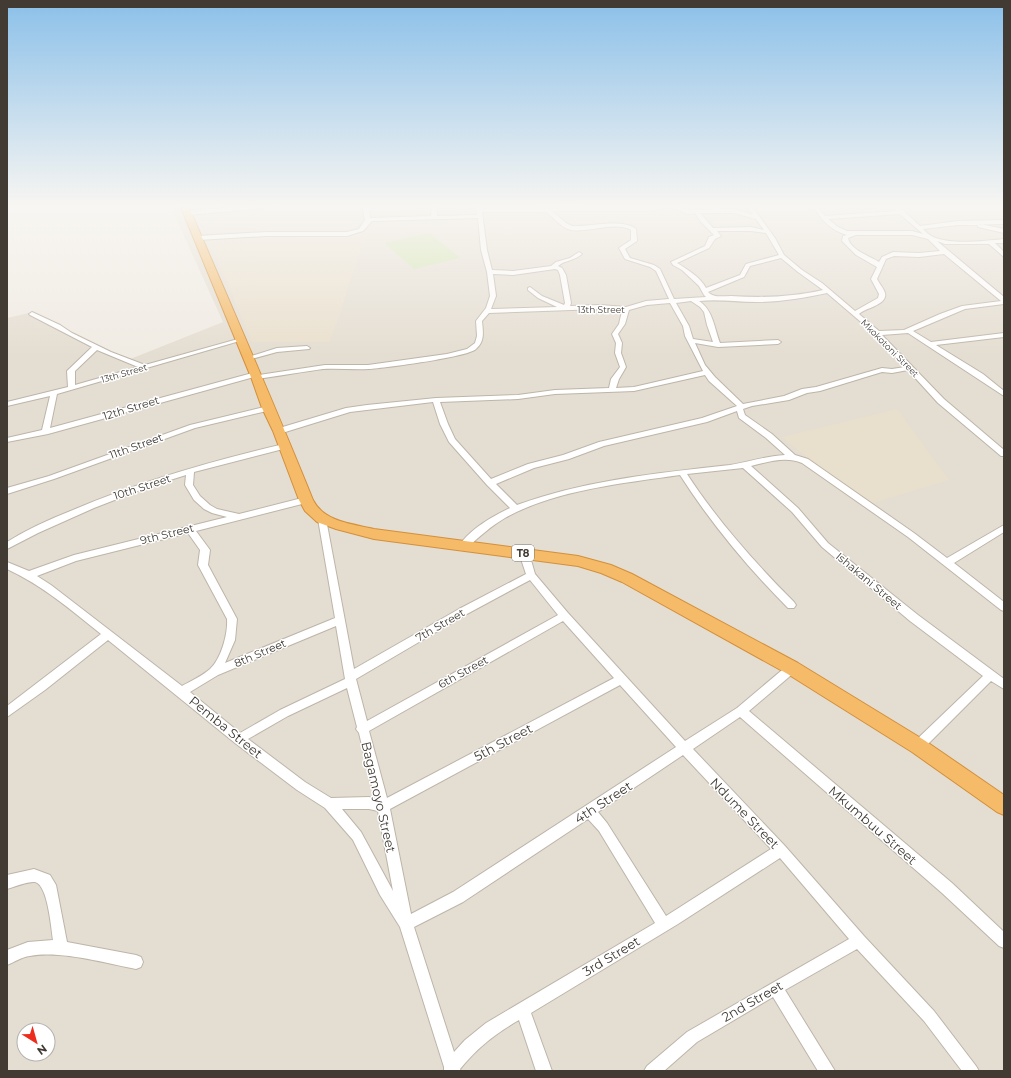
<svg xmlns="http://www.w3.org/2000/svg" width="1011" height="1078" font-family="Montserrat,sans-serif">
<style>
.residential{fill:#e4ddd1;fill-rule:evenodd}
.education{fill:#e9dfcd}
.green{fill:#cfe3ad}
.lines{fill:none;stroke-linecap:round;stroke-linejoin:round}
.minor-casing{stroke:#beb5a9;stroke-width:2}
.highway-casing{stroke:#d38f3a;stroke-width:2}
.minor{fill:#fff;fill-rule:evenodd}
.highway{fill:#f5bb69;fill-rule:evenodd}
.labels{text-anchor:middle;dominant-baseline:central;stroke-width:3;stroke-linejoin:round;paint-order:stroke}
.far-street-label{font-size:9px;fill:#413b34;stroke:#fff}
.shield{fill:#fff;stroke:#7a7671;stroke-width:1}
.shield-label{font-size:10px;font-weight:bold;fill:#413b34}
.street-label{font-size:11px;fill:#413b34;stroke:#fff}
.near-street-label{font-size:13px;fill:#413b34;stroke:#fff}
</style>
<rect width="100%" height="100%" fill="#f0ebe3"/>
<path class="residential" d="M170 205H1004V1071H7V318L33 312 128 360 223 322ZM24 1030H48V1054H24Z"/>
<path class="education" d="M366 235 330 342H252L210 242 216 240Z
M897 409 949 480 866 505 782 437Z"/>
<path class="green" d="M429 233 460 258 414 269 385 243Z"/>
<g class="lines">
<g class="minor-casing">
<path id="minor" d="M260 205H278L275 207 188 215 185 213 188 211Z
M362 205H368L370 218 431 216 432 205H437V216L477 215 476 206 478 205H481L482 209 648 207 676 205V206L689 210 734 209 753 215 746 205H751L775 238 784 255 802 270 822 283 855 311 878 298 879 294 871 279 877 267 856 255 842 241 843 236 847 235C831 231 820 218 812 205H816L825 216 897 211 891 205H897L920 226 958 221 1004 220V224L958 225 923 229C926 232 929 235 933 237 952 245 983 241 1004 239V243H995L1004 252V257L989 244H945L937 241 1004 297V304L965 309 913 331 931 342 1004 333V337L936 345 983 374 1004 391V396L908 333 882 335 944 399 1004 450V456H1001L938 403 908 370 892 373 882 372 820 391 807 393 789 400 752 406 743 409 745 415 772 434 795 455 808 459 914 533 947 558 1004 525V532L954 563 1004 602V611L1001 610 908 537 802 463C785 456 768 462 751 466L798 508 828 543 918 615 1004 679V689L991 681 922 750 918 751 914 750 912 746 914 742 983 676 910 621 822 547 792 512 743 468 687 474C716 519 757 565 794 602L796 605 794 608H788C748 568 710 522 680 475 625 483 554 490 505 518 491 526 479 537 467 548L464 549 459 546C470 529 493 516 510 508L487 485 449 442 440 424 433 402 350 412 282 433H276L275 431 276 429 346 408 367 405 436 398 518 395 555 390 609 388 611 379 620 367 615 353 616 343 612 334 619 324 622 311 600 309 489 313 482 321C483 332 485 341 476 349 468 357 385 368 369 369 354 370 338 368 323 369 301 372 279 376 257 379L254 377 48 434 7 442V438L42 430 50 396 7 406V402L68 387 67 371 92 347 30 315 29 314 32 312 60 325 72 333 111 352 145 365 238 339 240 338 243 340 57 394 50 428 256 372 258 373 259 375 325 365H368L447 354 467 349 475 343 477 336 476 321 486 308 490 296 487 272 481 250 478 218 372 221 363 231 347 236H266L198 240 195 238 198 236 266 232H347L359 229 365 220ZM670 207 688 214 695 213 701 222 714 235 709 237 705 246 671 262 673 265 682 270 699 286 704 295 706 297 674 299 660 269 654 265 630 258 625 249 637 241 636 229C623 218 589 227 572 226L566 223 552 211H648ZM482 212H545C554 216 560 228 571 230 588 233 616 221 631 230V240L619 248 625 259 650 267 656 271 669 299 646 301 626 307 600 305 570 306 571 303 566 275 562 268 558 266C565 260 574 261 582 254L579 252 570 258 556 262 551 266 513 271 492 270 487 250ZM700 213H734L756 219 764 230 751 227 713 228ZM900 214 923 234 912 231H847L838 227 828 219ZM717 231H751L766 233 779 255 746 264 740 275 706 288C700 277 687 269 677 263L709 248 715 239 721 236ZM856 235H912L928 239 940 251 919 253 893 252 882 257 879 262C870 256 850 250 848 238ZM944 254 1001 301 962 306 940 314 904 330 879 331 859 314C865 308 888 305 885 293 884 289 879 283 877 279L886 259 894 256 919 257ZM781 258 798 272 823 290C792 297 763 298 731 296 722 296 714 298 708 292L744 277 750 266ZM555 269 558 270 560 275 565 303 564 305 542 296 530 287 528 288V290L538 298 557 307 491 309 496 296 493 274 513 275ZM827 293 875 334 905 367 892 369 882 368 816 387 802 389 784 396 743 404 715 377 705 365 695 343 718 347 778 344 781 342 778 340 720 343C714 327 713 310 699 301 718 299 737 302 757 302 780 302 804 298 827 293ZM691 301 700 307 704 312 707 325 713 342 693 339 689 326 676 303ZM670 303 683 326 685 336 703 371 634 387 616 388 619 379 626 367 621 353 622 343 618 334 625 324 629 310 647 305ZM97 350 138 367 75 385V371ZM705 375 709 381 737 406 702 418 599 442 563 455 528 464 491 479 455 439 448 424 440 402 518 399 555 394 634 391ZM737 411 739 418 766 438 785 455C766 456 749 462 730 465 658 473 586 480 517 505L496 484 534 468 569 459 604 446 707 422Z
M980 224 1004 229V233L978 227V225Z
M307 346 310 348 309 349 277 352 248 360 245 358 277 348Z
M268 406H271V410L195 428 54 479 7 494V488L49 476 190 425Z
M284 444H287L288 446 287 448 194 472 193 485 200 496 210 505 217 509 239 514 306 497 310 500 306 503 196 531 210 550 208 565 237 619 235 640 225 663 335 618 318 519 322 516 326 519 354 669 459 609 526 574 519 553 524 550 529 553 535 574 568 613 685 741 737 708 788 665 792 664 796 665 797 668 796 671 749 711 952 883 1004 932V948L999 946 942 893 740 717 693 749 785 846 864 936 934 1011 976 1066 979 1071H962L924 1021 857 949 785 990 835 1071H818L773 997 697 1042 664 1071H644L647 1066 687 1032 849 939 780 858 678 924 531 1013 552 1071H536L519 1020C495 1034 478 1047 460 1069L461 1071H444V1067L400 927 380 895 353 840 325 808 297 790 235 743 108 640 45 690 7 717V706L101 634C71 610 42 585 7 569V562L29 571 74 555 227 517 212 513 204 509 194 500 185 485 186 475 148 487 94 508 38 533 7 549V542C28 529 50 519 73 510 141 481 212 461 284 444ZM188 533 200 550 198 565 227 619C228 634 221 659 210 669 202 676 191 681 182 686L51 585 37 576 76 561ZM530 580 558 615 367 721 356 679 465 615ZM563 621 614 678 387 798 369 731ZM336 626 345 679 280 710 240 733 190 692 218 675ZM620 685 676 747 453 892 411 914 390 809ZM347 688 357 727 356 729 359 733 375 799 369 797 331 798 305 782 248 739 288 716ZM683 755 771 849 666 916 607 823 598 812ZM342 809H369L378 811 393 891 361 832ZM588 819 599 831 655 923 486 1023 465 1040 454 1052 414 927 463 902Z
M34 869 50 875 56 885 67 942 136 955 141 957 143 962 141 967 136 969C106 963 59 950 30 956 21 957 15 962 7 965V950L28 942 53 940C51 928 48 885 35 882 29 881 13 887 7 889V875Z"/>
</g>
<g class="highway-casing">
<path id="highway" d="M180 205H188C230 303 273 401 313 500 324 522 353 524 374 529L578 556 611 565 632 574 798 663 924 740 1004 795V815L997 812 912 752 786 673 622 582 601 573 578 566 374 539 336 529 317 522 305 511 299 500 273 431 262 408 251 377Z"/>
</g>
<use href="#minor" class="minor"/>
<use href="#highway" class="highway"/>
</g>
<linearGradient id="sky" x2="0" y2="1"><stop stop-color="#8bc0e9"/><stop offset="0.58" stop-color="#f8f6f2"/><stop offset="1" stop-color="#f8f6f2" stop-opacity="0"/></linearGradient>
<rect width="1011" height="356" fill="url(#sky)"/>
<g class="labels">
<g class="far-street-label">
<text x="601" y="309">13th Street</text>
<text transform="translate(890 348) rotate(45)">Mkokotoni Street</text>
<text transform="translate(124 373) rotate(-16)">13th Street</text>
</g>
<rect class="shield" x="512" y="545" width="22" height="16" rx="3"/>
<g class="shield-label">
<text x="523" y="553">T8</text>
</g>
<g class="street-label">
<text transform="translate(131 408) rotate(-17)">12th Street</text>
<text transform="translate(136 446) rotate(-20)">11th Street</text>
<text transform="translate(142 487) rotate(-18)">10th Street</text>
<text transform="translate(167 534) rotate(-14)">9th Street</text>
<text transform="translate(869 581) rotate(40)">Ishakani Street</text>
<text transform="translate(440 625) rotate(-30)">7th Street</text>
<text transform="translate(260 653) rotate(-23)">8th Street</text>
<text transform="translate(463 672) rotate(-29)">6th Street</text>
</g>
<g class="near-street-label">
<text transform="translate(226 727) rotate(39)">Pemba Street</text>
<text transform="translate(503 742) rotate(-28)">5th Street</text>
<text transform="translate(379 797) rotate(77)">Bagamoyo Street</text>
<text transform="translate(603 802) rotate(-33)">4th Street</text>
<text transform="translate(745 813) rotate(46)">Ndume Street</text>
<text transform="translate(873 825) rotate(41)">Mkumbuu Street</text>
<text transform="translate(611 956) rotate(-31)">3rd Street</text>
<text transform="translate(752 1001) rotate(-30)">2nd Street</text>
</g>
</g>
<rect width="1011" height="1078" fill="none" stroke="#413b34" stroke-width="16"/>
<g transform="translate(36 1042) rotate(143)"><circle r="19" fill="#ffffff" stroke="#b3b1ae"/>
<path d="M0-3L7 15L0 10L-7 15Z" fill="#ed2c1d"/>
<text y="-6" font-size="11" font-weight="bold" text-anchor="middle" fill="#413b34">N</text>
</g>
</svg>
